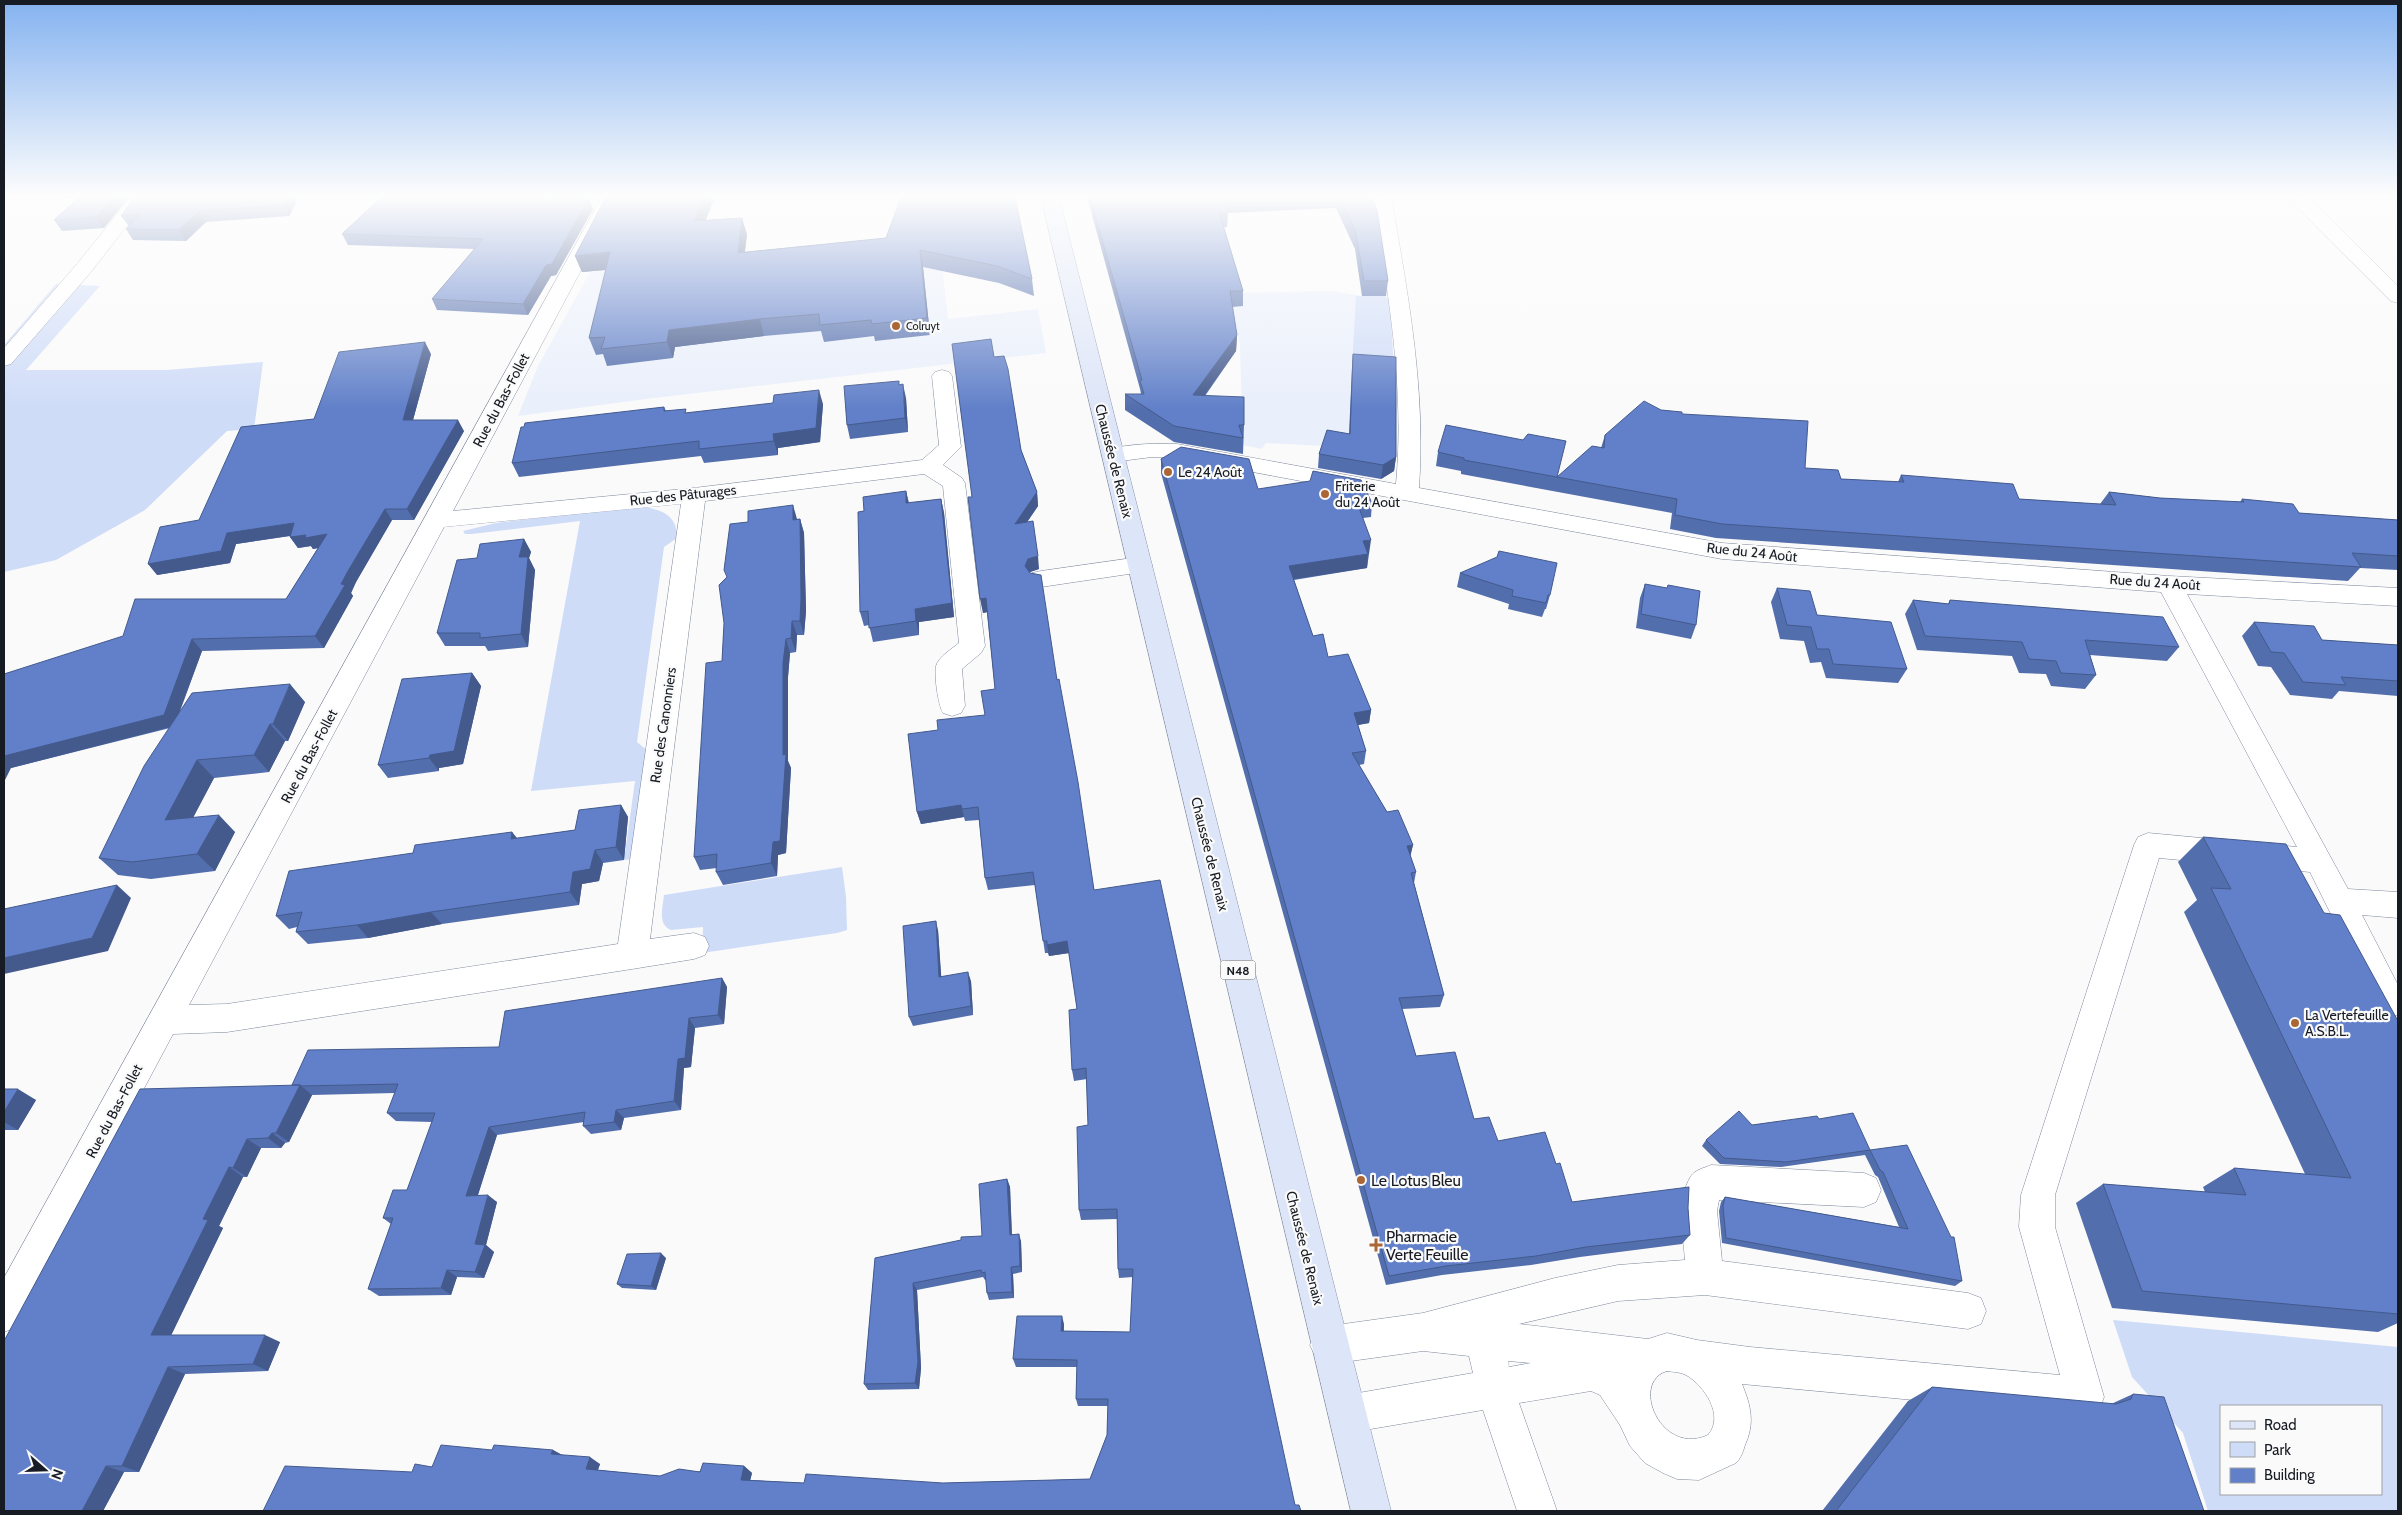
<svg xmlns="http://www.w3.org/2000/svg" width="2402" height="1515" font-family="Cabin,sans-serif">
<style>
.built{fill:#e9effb}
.green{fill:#cfdcf8;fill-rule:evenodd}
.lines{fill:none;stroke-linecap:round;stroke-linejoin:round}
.minor-casing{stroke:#7d879c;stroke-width:1}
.major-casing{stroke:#8993ab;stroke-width:1}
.minor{fill:#fff;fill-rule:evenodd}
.major{fill:#dde5f8;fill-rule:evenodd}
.wall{fill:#536ead}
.shaded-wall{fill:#445a8d}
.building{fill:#6180c9;stroke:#445a8d}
.poi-dot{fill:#aa6735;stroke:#fafafa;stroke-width:2}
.labels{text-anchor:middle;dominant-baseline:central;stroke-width:4.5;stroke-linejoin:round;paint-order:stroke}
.far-poi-label{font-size:11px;fill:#171b23;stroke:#fafafa;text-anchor:start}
.shield{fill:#fafafa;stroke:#5b5e64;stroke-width:1}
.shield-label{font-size:12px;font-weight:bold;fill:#171b23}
.street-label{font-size:14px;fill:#171b23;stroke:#fafafa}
.poi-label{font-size:14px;fill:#171b23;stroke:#fafafa;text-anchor:start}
.near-poi-label{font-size:16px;fill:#171b23;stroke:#fafafa;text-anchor:start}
</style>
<rect width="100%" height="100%" fill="#fafafa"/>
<path class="built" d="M942 265 948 319 1038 309 1046 353 654 398 518 416 538 366 590 272 629 268Z
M1332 291 1362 296H1385L1390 300 1346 447 1266 443 1262 449 1243 445 1240 346 1237 329 1235 323H1232L1224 293Z"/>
<path class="green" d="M56 284 100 286 26 370H167L263 362 254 429 227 431 145 510 56 560 4 572V345Z
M1356 296H1385L1390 300 1394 371 1352 368Z
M636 506C657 508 678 513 677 538L664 547 637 742 649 752 633 859 624 860 635 781 531 791 580 521 472 534H465L463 531 496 523Z
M842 867 846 897 847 930 837 933 702 953 703 927 671 930C657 925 663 906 664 895Z
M2113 1320 2398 1347V1511H2208L2183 1433 2132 1377ZM2221 1406H2381V1494H2221Z"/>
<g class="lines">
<g class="minor-casing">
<path id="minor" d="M131 197H149L91 272 11 364 4 366V348L77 264Z
M602 197H620L453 511 694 488 922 460 939 445 932 376 935 372 942 370 949 372 952 376 961 447 943 465 962 478 965 483 985 646 981 653 962 669 965 706 961 713 952 716 943 713C938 705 934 675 936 666 939 656 952 649 959 643L943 486 924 474 705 501 650 939 694 933 705 937 709 946 705 955 694 959 632 969 227 1032 173 1034 17 1327 4 1332V1278ZM681 504 618 944 227 1004 189 1005 444 527Z
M1373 197H1391C1408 293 1426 390 1419 488L1722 543 2169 576 2398 588V606L2187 594 2348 889 2398 892V918L2362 915 2398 985V1015H2390L2379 1011 2310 872 2159 858 2055 1195V1227L2104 1397 2099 1411 2085 1416 1742 1384C1751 1406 1755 1423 1745 1445 1743 1452 1741 1458 1736 1463L1699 1480 1677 1479 1663 1473 1645 1463 1630 1446 1620 1425 1600 1395 1591 1391 1519 1403 1557 1511H1517L1483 1410 1347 1433 1333 1428 1328 1414 1333 1400 1347 1395 1473 1373 1469 1356 1423 1351 1329 1364 1316 1358 1310 1345 1316 1332 1329 1326 1423 1313 1555 1278 1618 1265 1685 1260C1683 1234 1676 1200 1691 1176 1695 1170 1704 1168 1711 1165L1864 1173 1876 1178 1881 1190 1876 1202 1864 1207 1719 1200 1717 1211 1722 1261 1968 1293 1981 1298 1986 1311 1981 1324 1968 1329 1705 1295 1618 1301 1519 1324 1648 1339 1667 1333 1697 1340 1750 1347 2060 1375 2019 1227 2021 1195 2134 845 2138 837 2148 833 2297 847 2161 592 1722 559 1177 458 1152 457 1113 462 1105 460 1102 455 1105 450C1129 444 1153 443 1177 444L1396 484C1405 388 1388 292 1373 197ZM1508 1361 1531 1363 1509 1367ZM1667 1371C1673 1372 1681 1372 1686 1375 1704 1385 1725 1416 1708 1435 1661 1457 1629 1382 1667 1371Z
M2287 197H2307L2319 207 2398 286V303L2391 301Z
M1140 557 1149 559 1152 565 1149 571 1041 587 1032 585 1029 579 1032 573 1041 571Z"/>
</g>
<g class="major-casing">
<path id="major" d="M1041 197H1059L1391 1511H1351Z"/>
</g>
<use href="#minor" class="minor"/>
<use href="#major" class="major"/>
</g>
<path class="wall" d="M59 197H129L104 228 62 231 54 220 79 198H60Z
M135 197H299L289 216 206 222 186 241 133 240 126 229 129 226 121 216Z
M367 197H539L593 209 556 275 551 276 528 315 437 310 432 299 474 249 348 245 342 234 380 198Z
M1087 197H1373V200L1388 281 1386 296H1362L1355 249 1336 208 1228 213 1227 227H1224L1243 291V306L1232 307 1237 335 1236 351 1205 396 1244 425 1243 454 1174 442 1125 410V394H1141L1140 389Z
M899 203 1032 279 1034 296 999 283 923 267 930 335 875 341 874 336 824 342 821 331 764 336 675 347 673 358 607 366 603 354 596 355 589 338 606 270 582 272 575 256 706 220 747 234 745 252 886 238Z
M431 354 413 420 464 431 414 520H392L356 582 351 593 353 596 324 648 202 651 179 714 305 702 288 741H285L269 772 214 778 193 817 235 832 215 871 151 879 118 875 99 858 170 728 11 768 4 674 286 599 318 548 313 549 311 546 298 548 290 537V536L236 544 230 563 157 575 199 520 314 419Z
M1353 354 1396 457 1394 471 1381 479 1318 468 1319 454 1349 434 1352 368Z
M994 357 1021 450 1037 492 1038 506 1027 522 1039 569 1030 572V573L1057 680 1094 890 1295 1505 412 1472 492 1450H553L562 1455 600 1464 598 1470 660 1476 744 1466 752 1473 750 1480 804 1483H943L1090 1479 1107 1435 1108 1406H1078L1076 1399 1077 1367H1016L1013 1359 1064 1324V1331L1130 1332 1133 1277 1119 1278 1118 1269 1117 1219 1081 1220 1079 1210 1088 1125 1087 1079 1074 1081 1072 1070 1077 1009 1069 953 1049 956 1048 953H1045L1035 885 988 890 985 878 979 820 965 821 964 817 921 824 917 812 938 730 985 715 995 689 987 612 983 613 972 497Z
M906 398 908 432 850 439 847 425Z
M823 404 820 442 778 448V455L704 463 701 456 519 477 512 463 664 407 666 411 687 413Z
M1661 410 1682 414 1805 468 1841 479 1898 482 1901 475 2019 499 2100 504 2109 492 2160 498 2240 502 2242 499 2299 513 2398 520V570L2360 568 2348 581 1716 538 1670 529 1672 513 1461 474V471L1436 466 1438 452 1557 477 1601 448 1605 435Z
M1161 459 1258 489 1372 503 1371 517 1363 518 1369 554 1367 568 1294 580 1313 636 1328 657 1371 710 1369 723 1358 725 1366 751 1364 764 1359 765 1387 812 1413 845 1410 855 1416 872 1414 883 1444 995 1440 1007 1402 1009 1416 1056 1474 1119 1498 1141 1556 1164 1572 1202 1688 1208 1690 1235 1682 1244 1580 1257 1531 1265 1442 1275 1386 1285 1161 473Z
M906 491 909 503 941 499 944 513 954 617 919 622V635L873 642 869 625 864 626 860 612 864 511Z
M797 519H800L804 533 806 611 804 635H797L796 652 790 653 788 677V761L791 768 786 853 778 855 777 876 723 885 716 872 717 868 700 870 694 857 722 661 727 577Z
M524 539 531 552 529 558 535 570 528 647 488 651 485 646H445L437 633 477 558Z
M1460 573 1550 595 1546 609H1545L1542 617 1508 609 1509 604 1457 587Z
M1645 584 1696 625 1691 639 1636 628 1640 598Z
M1777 588 1817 615 1907 669 1898 683 1826 678 1821 662 1810 663 1804 641 1780 639 1771 602Z
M1913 600 1948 604 1950 600 2179 647 2167 661 2090 655 2096 675 2085 689 2051 686 2046 674 2019 673 2012 656 1917 650 1905 614Z
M2254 622 2322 640 2398 645V696L2339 691 2332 699 2290 695 2271 667 2258 666 2242 636Z
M472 673 481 686 463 764 439 768V771L388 778 378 765Z
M621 805 628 817 624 860 603 863 599 881 582 884 579 905 442 924 368 938 308 944 296 932 297 927 289 929 276 916 413 853 512 832 517 838 575 830Z
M2203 837 2324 913 2398 1021V1323L2378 1332 2112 1308 2076 1203 2103 1184 2205 1192 2203 1187 2234 1168 2305 1174 2184 912 2197 900 2178 862Z
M938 930 941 977 971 981 973 1015 913 1026 909 1017Z
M722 978 727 987 724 1024 695 1028 691 1067 684 1068 681 1110 624 1118 621 1130 591 1134 583 1126 584 1122 497 1135 478 1195 497 1202 486 1245 494 1252 484 1278 457 1277 451 1295 379 1296 368 1289 391 1224 383 1218 407 1190 432 1122 396 1121 387 1113 395 1093 312 1095 289 1142 285 1143 281 1148H261L247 1177H243L219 1226 223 1228 171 1335 280 1342 268 1371 185 1374 139 1472H124L103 1511H4V1341L292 1085 499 1047Z
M4 1089 36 1100 18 1130H4Z
M1819 1119 1870 1150 1962 1281 1955 1286 1722 1243 1719 1211 1721 1202 1725 1197 1899 1227 1878 1177 1875 1175 1865 1155 1781 1167 1720 1164 1702 1146 1706 1140 1752 1125Z
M1007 1179 1010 1187 1012 1234 1021 1241 1022 1272 1013 1274 1014 1298 989 1300 987 1293 986 1280H985L983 1277 917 1290 921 1368 919 1389 868 1390 864 1384 875 1258 982 1236Z
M666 1258 656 1290 622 1288 617 1284Z
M1932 1387 2111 1404 2133 1394 2204 1511H1822L1908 1401Z"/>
<path class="shaded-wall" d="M113 197H129L104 228 96 217Z
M287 197H299L289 216 283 205Z
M704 197H715L699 237 694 221Z
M589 198 593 209 556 275 551 276 528 315 523 304 546 265Z
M199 211 206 222 186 241 179 230Z
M742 218 747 234 742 269 738 253Z
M920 250 923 267 930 335 927 318Z
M610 252 616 269 582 272 575 256Z
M760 319 764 336 675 347 673 358 667 342 669 330Z
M1237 335 1236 351 1193 411V395Z
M425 342 431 354 410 431 403 420Z
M903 384 906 398 908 432 905 418Z
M819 390 823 404 820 442 778 448V455L774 441 773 434Z
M458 420 464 431 414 520 407 509Z
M1396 457 1394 471 1381 479 1383 465Z
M906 491 909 505 906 503Z
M1037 492 1038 506 1017 537 1015 524Z
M941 499 944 513 954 617 919 622V635L916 621 915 609Z
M793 505 797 519 798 534 793 520Z
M385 509 392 520 356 582 351 593 353 596 324 648 315 636 348 571Z
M800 519 804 533 806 611 804 635 800 621Z
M294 523 302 534 236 544 230 563 157 575 148 564 227 533Z
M327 534 335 545 313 549 311 546 298 548 290 537 306 535Z
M524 539 531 552 529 558 535 570 528 647 521 634 519 557Z
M1371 540 1369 554 1361 555 1363 541Z
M1368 554 1367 568 1288 580 1289 566Z
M1038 556 1039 569 1030 572 1027 580 1025 566 1028 559Z
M986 598 988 612 983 613 980 599Z
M792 621 797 635 796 652 791 638Z
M192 639 202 651 174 726 11 768 4 782V756Z
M786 639 790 653 788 677V761L791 768 786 853 778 855 777 876 771 863 773 842 783 755V663Z
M472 673 481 686 463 764 439 768V771L429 758 430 755Z
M290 684 305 702 288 741 273 724Z
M1371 710 1369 723 1352 726 1354 713Z
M270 724 285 741 269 772 254 755Z
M197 760 214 778 183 837 165 820Z
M621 805 628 817 624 860 616 847Z
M961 805 964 817 921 824 917 812Z
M219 815 235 832 215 871 197 854Z
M512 832 521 844 511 839Z
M1413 845 1410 858 1407 846Z
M595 850 603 863 599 881 582 884 579 905 570 892 573 872Z
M117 885 131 898 108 951 4 974V958Z
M431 912 442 924 368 938 357 925Z
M936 921 938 930 942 987 939 977Z
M1067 941 1069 953 1049 956 1047 945Z
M968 972 971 981 973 1015 971 1006Z
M722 978 727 987 724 1024 718 1015Z
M689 1018 695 1028 691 1067 684 1068 681 1110 674 1101 678 1059Z
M300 1085 312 1095 289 1142 276 1133Z
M18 1089 36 1100 18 1130 4 1122V1112Z
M616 1110 624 1118 621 1130 614 1122Z
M489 1127 497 1135 475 1204 466 1196Z
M272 1133 285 1143 281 1148 268 1138Z
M247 1139 261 1148 247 1177 233 1168Z
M229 1167 243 1177 219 1226 223 1228 168 1342 151 1335 203 1219Z
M1007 1179 1010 1187 1012 1242 1010 1235Z
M488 1195 497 1202 486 1245 494 1252 484 1278 475 1272V1244Z
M1019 1234 1021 1241 1022 1272 1020 1266Z
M661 1253 666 1258 656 1290 651 1286Z
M1011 1267 1013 1274 1014 1298 1012 1292Z
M447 1270 457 1277 451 1295 441 1288Z
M913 1283 917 1290 921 1368 919 1389 915 1383Z
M1062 1316 1064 1324 1063 1339 1061 1331Z
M265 1335 280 1342 268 1371 253 1364Z
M168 1367 185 1374 139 1472 122 1466Z
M553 1450 564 1456 551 1454Z
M590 1457 600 1464 596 1475 586 1469Z
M106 1466 124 1472 103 1511H82Z
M744 1466 752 1473 749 1486 741 1480Z"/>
<path class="building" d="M80 197H113L96 217 54 220Z
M135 197H287L283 205 199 211 179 230 126 229 141 214 121 216Z
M382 197H539L553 198 554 197H576L589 198 552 264 546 265 523 304 432 299 483 239 342 234Z
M606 197H704L694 221 742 218 738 253 886 238 899 203V197H1015L1032 279 997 266 920 250 927 318 872 324 871 320 820 325 819 314 760 319 669 330 667 342 601 349 605 337 589 338 610 252 575 256Z
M1090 197H1241L1225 198 1228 212H1219L1243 291H1230L1237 335 1193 395 1244 397V425H1239L1243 438 1174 426 1125 394H1144L1140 381 1142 380Z
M1340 197H1372L1377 210 1388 281H1364L1356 233Z
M991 339 994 357 1004 356 1008 369 1021 450 1037 492 1015 524 1033 521 1038 556 1028 559 1025 566 1030 573 1041 575 1057 680 1059 679 1078 782 1094 890 1160 880 1295 1505H1299L1301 1511H263L285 1466 412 1472 415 1464 432 1467 441 1445 492 1450 494 1445 553 1450 551 1454 590 1457 586 1469 660 1476 679 1469 700 1472 703 1463 744 1466 741 1480 804 1483 806 1474 943 1483 1090 1479 1107 1435 1108 1399H1076L1077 1360 1013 1359 1017 1316H1062L1061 1331 1130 1332 1133 1269H1118L1117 1209 1079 1210 1077 1127 1088 1125 1086 1068 1072 1070 1069 1010 1077 1009 1067 941 1047 945V941H1043L1033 872 985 878 978 807 962 809 961 805 917 812 908 734 938 730 937 720 985 715 981 691 995 689 986 598 980 599 968 497H972L952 344Z
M425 342 403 420H458L407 509H385L348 571 341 584 345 585 315 636 192 639 164 715 4 756V674L123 636 135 599H286L327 534 305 538 306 535 290 537 294 523 227 533 221 551 148 564 160 527 199 520 241 427 314 419 339 352Z
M1353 354 1396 357V457L1383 465 1319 454 1327 430 1350 434Z
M899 381V385L903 384 905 418 847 425 844 386Z
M819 390 816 428 773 434 774 441 699 449V441L512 463 521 427H524L525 423 664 407V411L686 409 685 413 773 403 774 395Z
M1644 401 1661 410 1682 412V414L1808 421 1805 468 1838 470 1841 479 1904 482 1901 475 2013 484 2019 499 2116 505 2109 492 2160 498 2244 502 2242 499 2293 504 2299 513 2398 520V556L2352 553 2361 567 1722 524 1675 515 1677 499 1464 460V458L1438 452 1446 425 1523 440 1528 434 1566 441 1557 477 1592 446 1604 448 1605 435Z
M1181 447 1249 459 1258 489 1310 481 1313 471 1361 480 1372 503 1358 505 1371 540 1363 541 1368 554 1289 566 1313 636 1323 634 1328 657 1348 654 1371 710 1354 713 1366 751 1352 753 1387 812 1398 810 1413 845 1407 846 1416 872 1411 873 1444 995 1399 998 1416 1056 1455 1052 1474 1119 1489 1117 1498 1141 1545 1132 1556 1164 1560 1163 1572 1202 1689 1187 1688 1208 1690 1235 1586 1247 1536 1256 1446 1266 1389 1276 1161 459Z
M906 491V503L941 499 952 603 915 609 916 621 869 628 868 611 860 612 858 512 864 511 863 497Z
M793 505V520L800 519 801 598 800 621H792L791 638 786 639 783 663V755L786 754 780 841 773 842 771 863 716 872 717 854 694 857 706 663 722 661 724 623 719 585 727 577 724 570 730 524 748 522V511Z
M524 539 519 557H528L521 634 480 638V633H437L457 560 477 558 480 544Z
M1499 551 1557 563 1550 595H1548L1546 603 1512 596 1513 590 1460 573 1497 557Z
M1645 584 1667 588 1668 585 1700 591 1696 625 1641 614Z
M1777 588 1810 591 1817 615 1891 622 1907 669 1833 664 1829 649H1817L1811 627 1787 625Z
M1913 600 1949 604 1950 600 1974 602 2163 617 2179 647 2085 640 2096 675 2061 673 2056 661 2029 659 2022 642 1925 636Z
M2254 622 2314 626 2322 640 2398 645V681L2341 677 2346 685 2303 682 2284 653 2271 652Z
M472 673 454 751 430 755 429 758 378 765 402 679Z
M290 684 273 724H270L254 755 197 760 165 820 219 815 197 854 132 862 99 858 144 766 192 693Z
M621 805 616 847 595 850 590 869 573 872 570 892 431 912 357 925 296 932 302 912 276 916 289 871 413 853 415 845 512 832 511 839 575 830 579 810Z
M2203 837 2286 844 2324 913 2340 915 2398 1021V1314L2142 1291 2103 1184 2246 1195 2234 1168 2351 1178 2211 888 2231 889Z
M117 885 92 938 4 958V909Z
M936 921 939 977 968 972 971 1006 909 1017 903 926Z
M722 978 718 1015 689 1018 685 1058 678 1059 674 1101 616 1110 614 1122 583 1126 585 1112 489 1127 466 1196 488 1195 475 1244 485 1245 475 1272 447 1270 441 1288 368 1289 393 1218H383L393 1190H407L435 1113H387L398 1084 302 1086 300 1085H292L308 1050 499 1047 505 1011Z
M300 1085 276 1133H272L268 1138 247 1139 233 1168 229 1167 203 1219 208 1220 151 1335H265L253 1364 168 1367 122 1466H106L82 1511H4V1341L140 1089Z
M4 1089H18L4 1112Z
M1739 1111 1752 1125 1817 1116 1819 1119 1853 1113 1870 1150 1786 1162 1724 1158 1706 1140Z
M1907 1145 1951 1237H1954L1962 1281 1726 1238 1723 1206 1725 1197 1908 1229 1883 1172 1880 1170 1870 1150Z
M1007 1179 1010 1235 1019 1234 1020 1266 1011 1267 1012 1292 987 1293 985 1272 982 1273 981 1270 913 1283 918 1362 915 1383 864 1384 875 1258 961 1240V1237L982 1236 979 1184Z
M661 1253 651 1286 617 1284 627 1254Z
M1932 1387 2116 1404 2131 1399 2133 1394 2164 1397 2204 1511H1836Z"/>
<linearGradient id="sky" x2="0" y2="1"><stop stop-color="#84b2f0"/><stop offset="0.48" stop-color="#fdfdfd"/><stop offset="1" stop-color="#fdfdfd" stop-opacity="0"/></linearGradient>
<rect width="2402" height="409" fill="url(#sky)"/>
<g class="poi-dot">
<circle cx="896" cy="326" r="5"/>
<circle cx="1168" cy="472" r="5"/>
<circle cx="1325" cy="494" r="5"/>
<circle cx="2295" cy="1023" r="5"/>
<circle cx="1361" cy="1180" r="5"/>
<path d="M1373.5 1237.5h5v5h5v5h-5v5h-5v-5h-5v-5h5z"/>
</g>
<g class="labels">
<g class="far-poi-label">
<text x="906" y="326">Colruyt</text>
</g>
<rect class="shield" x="1220.5" y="960.5" width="35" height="19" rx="4"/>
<g class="shield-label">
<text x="1238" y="970">N48</text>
</g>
<g class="street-label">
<text transform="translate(501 400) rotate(-62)">Rue du Bas-Follet</text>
<text transform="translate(1114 461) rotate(76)">Chaussée de Renaix</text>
<text transform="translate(683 495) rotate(-6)">Rue des Pâturages</text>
<text transform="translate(1752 552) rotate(6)">Rue du 24 Août</text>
<text transform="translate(2155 582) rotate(4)">Rue du 24 Août</text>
<text transform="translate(663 725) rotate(-82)">Rue des Canonniers</text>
<text transform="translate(309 756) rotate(-62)">Rue du Bas-Follet</text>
<text transform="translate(1210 854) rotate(76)">Chaussée de Renaix</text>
<text transform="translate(114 1111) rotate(-62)">Rue du Bas-Follet</text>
<text transform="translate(1305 1248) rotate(76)">Chaussée de Renaix</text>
</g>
<g class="poi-label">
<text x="1178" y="472">Le 24 Août</text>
<text x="1335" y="486">Friterie<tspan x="1335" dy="16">du 24 Août</tspan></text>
<text x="2305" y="1015">La Vertefeuille<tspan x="2305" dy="16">A.S.B.L.</tspan></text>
</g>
<g class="near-poi-label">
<text x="1371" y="1180">Le Lotus Bleu</text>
<text x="1386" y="1236">Pharmacie<tspan x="1386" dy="18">Verte Feuille</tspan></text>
</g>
</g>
<rect width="2402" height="1515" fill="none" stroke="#171b23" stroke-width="10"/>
<rect x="2220" y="1405" width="162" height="90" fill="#fafafa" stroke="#9fa1a4"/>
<rect x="2230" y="1421" width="25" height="8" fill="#dde5f8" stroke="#9fa1a4"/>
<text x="2264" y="1430" font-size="15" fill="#171b23">Road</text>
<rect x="2230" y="1442" width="25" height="15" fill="#cfdcf8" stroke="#9fa1a4"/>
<text x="2264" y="1455" font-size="15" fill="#171b23">Park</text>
<rect x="2230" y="1468" width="25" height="15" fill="#6180c9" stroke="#9fa1a4"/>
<text x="2264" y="1480" font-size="15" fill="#171b23">Building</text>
<g transform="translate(45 1470) rotate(110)" stroke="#fafafa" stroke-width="4" paint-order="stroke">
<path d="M0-4L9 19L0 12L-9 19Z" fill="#171b23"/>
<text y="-8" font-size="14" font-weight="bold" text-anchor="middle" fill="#171b23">N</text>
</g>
</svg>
